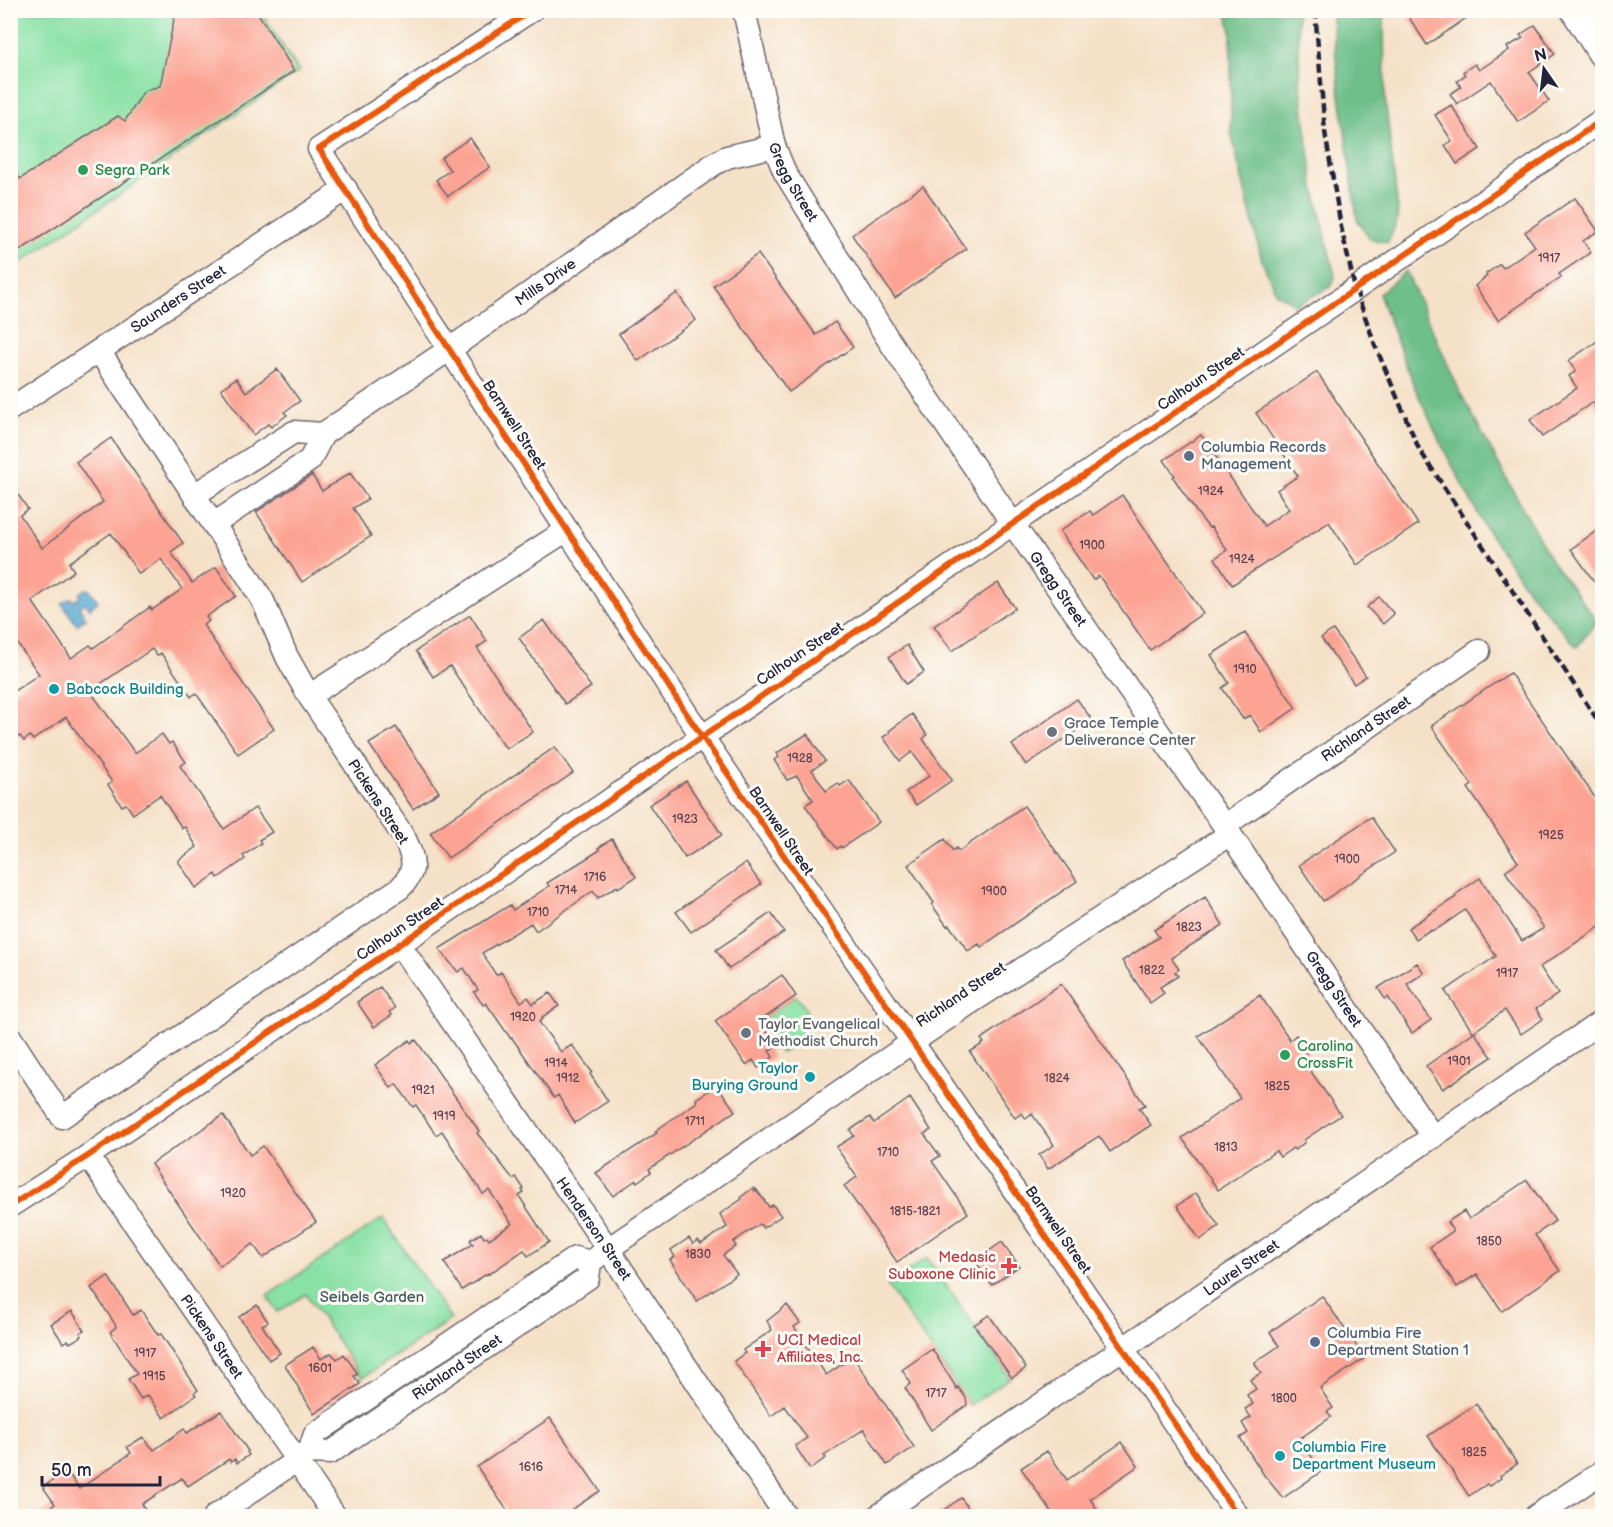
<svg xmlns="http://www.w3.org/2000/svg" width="1613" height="1527" font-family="'Balsamiq Sans',sans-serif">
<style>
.green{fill:#89e1a5;stroke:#568270;stroke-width:1.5}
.forest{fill:#6ebf8a;stroke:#487062;stroke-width:1.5}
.water{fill:#55a7d0;stroke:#3c6486;stroke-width:1.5}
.building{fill:#fca393;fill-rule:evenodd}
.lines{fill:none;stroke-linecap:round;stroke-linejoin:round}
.minor-casing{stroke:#6c656c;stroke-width:25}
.major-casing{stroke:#6c656c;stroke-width:31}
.minor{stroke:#fff;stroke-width:22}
.major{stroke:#fff;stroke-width:28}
.rail{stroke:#22223b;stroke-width:4.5;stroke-dasharray:9 4.5;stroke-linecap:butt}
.cycleway-casing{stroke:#fdfcf7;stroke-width:10}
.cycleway{stroke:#e8590c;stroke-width:6}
.leisure-dot{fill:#2e9e5b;stroke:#fdfcf7;stroke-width:2}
.service-dot{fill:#5c6f8a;stroke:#fdfcf7;stroke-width:2}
.culture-dot{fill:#0f9aa8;stroke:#fdfcf7;stroke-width:2}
.worship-dot{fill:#6b7280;stroke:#fdfcf7;stroke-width:2}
.health-dot{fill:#e0444e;stroke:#fdfcf7;stroke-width:2}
.labels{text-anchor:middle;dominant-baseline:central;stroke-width:6;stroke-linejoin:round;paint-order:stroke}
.number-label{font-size:12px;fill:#584251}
.leisure-label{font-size:15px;fill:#27864d;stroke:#fdfcf7;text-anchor:start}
.street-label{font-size:15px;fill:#22223b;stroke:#fdfcf7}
.service-label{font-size:15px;fill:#4e5e75;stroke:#fdfcf7;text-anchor:start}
.culture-label{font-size:15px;fill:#0d838f;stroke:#fdfcf7;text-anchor:start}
.worship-label{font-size:15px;fill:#5b616d;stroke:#fdfcf7;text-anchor:start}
.health-label{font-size:15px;fill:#be3a42;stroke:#fdfcf7;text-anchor:end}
.park-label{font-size:15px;fill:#415b5b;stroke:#fdfcf7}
</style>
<rect width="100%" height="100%" fill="#fdfcf7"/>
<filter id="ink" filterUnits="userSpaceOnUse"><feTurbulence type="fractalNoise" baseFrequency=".0167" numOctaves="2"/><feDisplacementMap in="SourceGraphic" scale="12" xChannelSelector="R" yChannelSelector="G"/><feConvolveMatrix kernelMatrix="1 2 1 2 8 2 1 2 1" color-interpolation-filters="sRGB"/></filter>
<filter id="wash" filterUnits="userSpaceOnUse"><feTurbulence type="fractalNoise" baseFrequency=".008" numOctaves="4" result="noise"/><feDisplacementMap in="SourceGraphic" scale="24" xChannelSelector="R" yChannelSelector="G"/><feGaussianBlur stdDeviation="1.35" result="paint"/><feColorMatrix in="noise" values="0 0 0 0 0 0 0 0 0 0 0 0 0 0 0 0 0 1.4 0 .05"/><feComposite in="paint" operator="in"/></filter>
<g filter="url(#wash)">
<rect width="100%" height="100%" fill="#f5e1c8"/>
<path class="green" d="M11 11H260L299 71 11 269Z
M796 996C800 1001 805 1007 807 1012 815 1033 796 1045 781 1053L760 1021Z
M383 1218 451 1319 362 1378 306 1294 278 1312 267 1296Z
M927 1258 1010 1378 970 1405 887 1285Z"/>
<path class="forest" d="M1227 11H1297L1300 81 1313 182 1335 277 1330 287 1296 305 1276 293 1262 261 1231 133V33Z
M1331 11H1384L1385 98 1398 210 1397 221 1388 243 1370 239 1357 219 1340 95Z
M1406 271 1460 392 1509 483 1551 560 1597 621 1577 647 1530 593 1486 529 1445 452 1414 386 1379 294Z"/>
<path class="water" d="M85 589 90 590 98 601 90 609 85 603 79 607 86 618 77 625 62 604 71 598 74 601 81 597 79 593Z"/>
<g id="blocks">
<path class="building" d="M176 10H256L294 71 10 257V164L20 179 118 116 125 121 144 91 160 86Z
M1404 10H1478L1427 45Z
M1535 25 1555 54 1529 72 1549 101 1518 122 1491 81 1457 104 1450 94 1461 87 1457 81 1465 75 1463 72 1475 64 1479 70 1509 50 1507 47 1523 38 1520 35Z
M1451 105 1480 149 1457 164 1445 145 1452 141 1435 115Z
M470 138 490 167 448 196 436 180 450 170 441 158Z
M923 186 966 249 895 298 852 235Z
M1575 198 1598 231 1583 241 1591 252 1559 274 1561 277 1498 320 1475 286 1487 276 1486 274 1500 264 1503 268 1535 246 1525 232Z
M758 254 816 335 835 322 853 347 789 392 713 286Z
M677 293 696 320 638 361 619 334Z
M1602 338V416L1593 402 1542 437 1530 420 1577 388 1569 376 1576 371 1568 361Z
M277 369 300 401 284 412 287 415 271 427 268 424 253 435 221 389 236 378 246 392Z
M1317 372 1418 524 1357 565 1329 522 1232 585 1215 558 1227 550 1211 527 1209 528 1197 513 1173 477 1175 476 1164 460 1201 435 1264 526 1289 509 1277 490 1298 476 1256 413Z
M111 438 183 543 171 552 192 583 216 567 236 596 206 617 209 621 203 625 274 729 238 754 196 693 191 697 161 653 157 656 152 649 90 691 135 753 162 734 169 744 172 742 186 762 180 766 224 829 255 808 272 832 259 840 261 843 243 856 245 859 218 878 216 874 196 888 178 861 197 847 185 827 182 828 160 795 133 814 126 804 122 806 108 785 112 782 66 717 33 740 30 736 24 741 20 736 18 737 10 726V694L39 674 10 633V483L28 509 20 515 42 548 103 502 76 462ZM111 533 139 574 161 559 182 589 152 610 150 607 93 648 90 645 71 658 32 601 74 571 69 563Z
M350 473 368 499 353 508 371 536 302 582 256 512 312 475 322 491Z
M1122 495 1203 613 1150 650 1099 576 1093 580 1060 531 1090 511 1093 515Z
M1602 527V574L1593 580 1571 549Z
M998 583 1015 608 952 651 934 626Z
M1379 597 1394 614 1383 624 1367 607Z
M470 615 487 641 477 648 533 732 506 749 450 666 433 677 416 651Z
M544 620 591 687 565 704 519 638Z
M1333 630 1366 676 1354 684 1321 638Z
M1245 633 1296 708 1261 732 1250 715 1243 719 1222 688 1229 683 1211 655Z
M907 645 924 672 906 684 889 657Z
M1510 673 1602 808V925L1540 967 1558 994 1536 1009 1543 1019 1521 1034 1505 1010 1473 1032 1445 991 1496 956 1465 910 1440 927 1431 931 1430 930 1416 939 1408 928 1456 897 1455 895 1480 878 1522 941 1544 928 1505 871 1518 862 1468 788 1472 785 1431 726Z
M1077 699 1092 720 1026 765 1012 745Z
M912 714 927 735 923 739 952 780 916 805 906 792 929 776 912 752 900 761 883 737 890 733 889 731Z
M396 727 439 792 413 809 369 744Z
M807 734 825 761 812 770 826 791 838 783 840 786 849 780 879 822 842 848 841 846 837 849 805 805 813 800 797 776 787 780 774 760 779 757 777 753Z
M555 747 573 773 448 858 430 833Z
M686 781 722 835 685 858 649 805Z
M1024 806 1077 881 981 947 979 944 968 951 949 925 947 926 932 905 934 903 908 865 945 839 953 851 956 848 959 851Z
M1371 817 1395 852 1323 901 1299 865Z
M612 839 636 877 618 888 617 886 598 898 593 891 536 931 531 923 482 953 496 975 501 972 521 1002 528 997 533 1004 550 993 559 1006 542 1017 543 1019 539 1022 561 1052 572 1045 592 1072 590 1074 608 1101 575 1123 558 1095 554 1098 512 1038 511 1039 486 1003 483 1005 474 992 478 990 464 968 458 972 439 949 510 905 513 910 549 886 547 883 600 850 598 848Z
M746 863 761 884 691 932 676 912Z
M1205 897 1223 925 1171 958 1179 969 1175 972 1178 976 1160 987 1164 993 1150 1003 1122 961 1159 937 1154 930Z
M771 913 784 932 729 969 716 950Z
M1417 963 1424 973 1407 984 1431 1020 1412 1033 1388 997 1385 999 1378 988Z
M782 975 796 996 760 1021 776 1045 769 1051 773 1057 758 1068 753 1060 746 1065 715 1021Z
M1061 984 1145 1105 1139 1108 1151 1125 1110 1152 1099 1136 1048 1169 1039 1155 1054 1145 1032 1114 1026 1119 1022 1113 1015 1118 970 1052 984 1043 981 1039Z
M380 987 395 1008 389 1012 392 1015 374 1027 357 1002Z
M1260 995 1290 1040 1296 1035 1308 1052 1301 1057 1341 1115 1304 1140 1305 1142 1295 1150 1293 1148 1280 1157 1276 1151 1218 1190 1182 1138 1240 1098 1198 1036Z
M1474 1032 1492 1057 1443 1089 1426 1066Z
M410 1040 411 1043 416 1040 479 1131 477 1133 513 1179 516 1177 524 1189 522 1190 524 1193 519 1196 549 1242 528 1256 524 1250 489 1274 488 1273 462 1290 444 1262 473 1244 470 1240 481 1233 484 1238 487 1236 489 1239 512 1224 489 1190 483 1194 442 1131 436 1135 416 1105 413 1107 396 1084 391 1088 375 1065Z
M717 1085 735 1111 649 1169 651 1172 637 1182 636 1180 613 1196 596 1173 657 1133 655 1131 697 1102 696 1099Z
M910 1098 931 1130 924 1134 940 1156 932 1161 968 1213 897 1262 844 1186 857 1177 836 1147 854 1136 850 1130 870 1117 874 1123Z
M223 1115 250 1155 263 1146 316 1222 263 1258 253 1244 220 1266 151 1164Z
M1527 1180 1555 1221 1535 1235 1560 1271 1502 1311 1477 1274 1457 1287 1430 1247 1453 1231 1447 1222 1464 1211 1469 1219Z
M753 1188 755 1191 756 1189 769 1207 773 1205 781 1216 763 1228 760 1224 733 1242 736 1246 723 1255 737 1274 697 1301 670 1260 675 1257 671 1250 689 1238 693 1244 698 1240 701 1244 727 1227 720 1214 742 1199 741 1197Z
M1196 1193 1219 1226 1200 1240 1177 1206Z
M1002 1242 1019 1266 992 1285 975 1261Z
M108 1276 133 1315 141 1310 158 1335 161 1334 198 1390 194 1393 196 1395 164 1418 148 1395 141 1399 128 1379 137 1374 110 1332 116 1327 115 1324 91 1288Z
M1322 1296 1365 1358 1320 1388 1333 1408 1327 1412 1331 1417 1299 1439 1322 1471 1283 1498 1264 1475 1240 1438 1248 1433 1242 1423 1251 1417 1245 1409 1253 1404 1247 1395 1256 1389 1250 1380 1261 1373 1254 1363 1279 1346 1270 1332Z
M257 1305 268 1322 262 1325 280 1353 269 1360 239 1317Z
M787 1305 800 1323 794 1327 826 1375 853 1357 914 1447 887 1465 864 1429 824 1456 826 1458 810 1469 795 1446 807 1438 785 1406 771 1416 734 1361 745 1353 743 1350 772 1330 767 1321Z
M72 1311 84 1330 80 1333 82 1336 70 1343 68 1340 63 1343 51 1324Z
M989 1315 1026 1368 1012 1378 974 1325Z
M313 1347 321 1359 331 1353 337 1359 344 1354 358 1374 354 1376 360 1384 314 1414 285 1365Z
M932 1349 957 1389 958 1387 966 1398 967 1405 931 1430 905 1388 911 1383 902 1370Z
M1476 1404 1493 1428 1494 1427 1517 1464 1500 1476 1501 1478 1489 1486 1487 1484 1469 1496 1428 1436Z
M221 1411 248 1451 247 1452 249 1455 237 1463 235 1459 231 1462 229 1459 188 1486 182 1478 142 1504 145 1509 134 1516H37L55 1504 43 1487 67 1471 79 1489 131 1453 127 1447 143 1437 154 1450 184 1429 187 1433Z
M550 1418 600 1491 562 1516H511L477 1467Z
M1122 1442 1138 1466 1090 1499 1102 1516H1054L1021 1468 1047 1451 1067 1480Z
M961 1498 974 1516H935Z"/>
</g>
</g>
<g filter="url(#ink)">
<use href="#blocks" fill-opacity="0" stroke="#6c656c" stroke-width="1.5"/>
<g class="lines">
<g class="minor-casing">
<g id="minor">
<path d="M532 10 319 149 688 716 1238 1516"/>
<path id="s1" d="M744 10 774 146 785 173 888 339 1012 523 1230 834 1433 1137"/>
<path id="s2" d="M10 409 346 189"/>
<path d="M194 495 294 432 323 434"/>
<path id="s3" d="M214 524 310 460 323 434 450 349 714 164 727 157 774 146"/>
<path d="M309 696 567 530"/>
<path id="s4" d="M1224 826 1479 651"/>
<path id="s5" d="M399 944 608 1249 786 1516"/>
<path d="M10 1037 62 1117 400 888C418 869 414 859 404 837L309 696 287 657 263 601 247 575 99 351"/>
<path id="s6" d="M88 1156 335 1516"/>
<path d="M10 1206 88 1156 372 963 1602 120"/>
<path d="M309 1452 315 1434 575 1258 590 1262"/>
<path id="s7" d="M215 1516 309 1452 330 1453 588 1278 590 1262 608 1249 967 1005 1230 834"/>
<path id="s8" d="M878 1516 1602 1021"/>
<path d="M1536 1516 1602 1472"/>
</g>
</g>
<g class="major-casing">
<path id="major" d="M1575 10 1602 53"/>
</g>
<use href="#minor" class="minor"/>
<use href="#major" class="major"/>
<path class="rail" d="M1315 10 1325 132 1341 227 1355 288 1375 345 1419 449 1602 727"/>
<g class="cycleway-casing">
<path id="cycleway" d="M532 10 319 149 688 716 1238 1516
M10 1206 88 1156 372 963 1602 120"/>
</g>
<use href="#cycleway" class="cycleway"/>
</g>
</g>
<g class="leisure-dot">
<circle cx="83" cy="170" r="6"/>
<circle cx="1285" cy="1055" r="6"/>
</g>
<g class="service-dot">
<circle cx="1189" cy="456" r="6"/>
<circle cx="1315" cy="1342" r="6"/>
</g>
<g class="culture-dot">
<circle cx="54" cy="689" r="6"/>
<circle cx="810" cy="1077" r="6"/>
<circle cx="1280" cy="1456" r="6"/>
</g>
<g class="worship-dot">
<circle cx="1052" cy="732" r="6"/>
<circle cx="746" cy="1033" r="6"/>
</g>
<g class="health-dot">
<path d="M1006 1257h6v6h6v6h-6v6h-6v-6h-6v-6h6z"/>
<path d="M760 1340h6v6h6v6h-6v6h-6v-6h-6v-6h6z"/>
</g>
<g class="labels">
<g class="number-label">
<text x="1549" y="258">1917</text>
<text x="1211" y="491">1924</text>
<text x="1092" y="545">1900</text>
<text x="1242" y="559">1924</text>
<text x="1245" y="669">1910</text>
<text x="800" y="758">1928</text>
<text x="685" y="819">1923</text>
<text x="1551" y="835">1925</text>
<text x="1347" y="859">1900</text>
<text x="595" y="877">1716</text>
<text x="566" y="890">1714</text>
<text x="994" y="891">1900</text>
<text x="538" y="912">1710</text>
<text x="1189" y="927">1823</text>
<text x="1152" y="970">1822</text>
<text x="1507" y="973">1917</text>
<text x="523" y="1017">1920</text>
<text x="1459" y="1061">1901</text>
<text x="556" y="1063">1914</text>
<text x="568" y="1078">1912</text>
<text x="1057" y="1078">1824</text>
<text x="1277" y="1086">1825</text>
<text x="423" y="1090">1921</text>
<text x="444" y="1116">1919</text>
<text x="695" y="1121">1711</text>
<text x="1226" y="1147">1813</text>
<text x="888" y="1152">1710</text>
<text x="233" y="1193">1920</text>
<text x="915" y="1211">1815-1821</text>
<text x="1489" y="1241">1850</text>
<text x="698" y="1254">1830</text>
<text x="145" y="1353">1917</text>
<text x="320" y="1368">1601</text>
<text x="154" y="1376">1915</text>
<text x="936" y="1393">1717</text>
<text x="1284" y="1398">1800</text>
<text x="1474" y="1452">1825</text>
<text x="531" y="1467">1616</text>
</g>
<g class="leisure-label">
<text x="95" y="170">Segra Park</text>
<text x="1297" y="1046">Carolina<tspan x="1297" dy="17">CrossFit</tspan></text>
</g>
<g class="street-label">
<text stroke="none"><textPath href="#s1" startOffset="180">Gregg Street</textPath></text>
<text stroke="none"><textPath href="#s3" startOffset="414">Mills Drive</textPath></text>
<text stroke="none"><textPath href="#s2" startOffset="201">Saunders Street</textPath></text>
<text transform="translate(1201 379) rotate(-34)">Calhoun Street</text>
<text transform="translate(514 425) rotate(57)">Barnwell Street</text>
<text stroke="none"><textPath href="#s1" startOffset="666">Gregg Street</textPath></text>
<text transform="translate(800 654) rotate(-34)">Calhoun Street</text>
<text stroke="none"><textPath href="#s4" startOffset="172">Richland Street</textPath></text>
<text transform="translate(378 802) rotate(57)">Pickens Street</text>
<text transform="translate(781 831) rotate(56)">Barnwell Street</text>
<text transform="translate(400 929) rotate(-34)">Calhoun Street</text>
<text stroke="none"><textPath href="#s1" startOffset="1152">Gregg Street</textPath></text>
<text transform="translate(961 995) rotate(-34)">Richland Street</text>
<text stroke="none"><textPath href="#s5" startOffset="345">Henderson Street</textPath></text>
<text transform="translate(1058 1230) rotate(55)">Barnwell Street</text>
<text stroke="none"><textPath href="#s8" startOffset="440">Laurel Street</textPath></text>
<text stroke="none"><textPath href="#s6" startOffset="219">Pickens Street</textPath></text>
<text stroke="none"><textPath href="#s7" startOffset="288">Richland Street</textPath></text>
</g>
<g class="service-label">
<text x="1201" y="447">Columbia Records<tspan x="1201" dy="17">Management</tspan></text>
<text x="1327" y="1333">Columbia Fire<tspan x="1327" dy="17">Department Station 1</tspan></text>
</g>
<g class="culture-label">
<text x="66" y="689">Babcock Building</text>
<text x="798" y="1068" text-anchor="end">Taylor<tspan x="798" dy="17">Burying Ground</tspan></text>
<text x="1292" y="1447">Columbia Fire<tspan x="1292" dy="17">Department Museum</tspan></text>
</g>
<g class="worship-label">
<text x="1064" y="723">Grace Temple<tspan x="1064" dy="17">Deliverance Center</tspan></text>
<text x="758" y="1024">Taylor Evangelical<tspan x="758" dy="17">Methodist Church</tspan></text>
</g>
<g class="health-label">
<text x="996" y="1257">Medasic<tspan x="996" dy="17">Suboxone Clinic</tspan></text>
<text x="777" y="1340" text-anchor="start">UCI Medical<tspan x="777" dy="17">Affiliates, Inc.</tspan></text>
</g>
<g class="park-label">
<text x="372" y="1297">Seibels Garden</text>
</g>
</g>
<rect width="1613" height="1527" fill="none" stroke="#fdfcf7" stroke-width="36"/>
<g transform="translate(1544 69) rotate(346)" stroke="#fdfcf7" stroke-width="4.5" paint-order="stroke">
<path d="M0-4.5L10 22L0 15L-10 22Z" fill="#22223b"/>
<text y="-9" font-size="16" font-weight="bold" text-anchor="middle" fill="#22223b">N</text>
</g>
<path d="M42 1476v9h118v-9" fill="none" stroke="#22223b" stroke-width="3"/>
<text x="51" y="1476" font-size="18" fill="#22223b" stroke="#fdfcf7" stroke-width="4.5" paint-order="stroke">50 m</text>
</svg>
